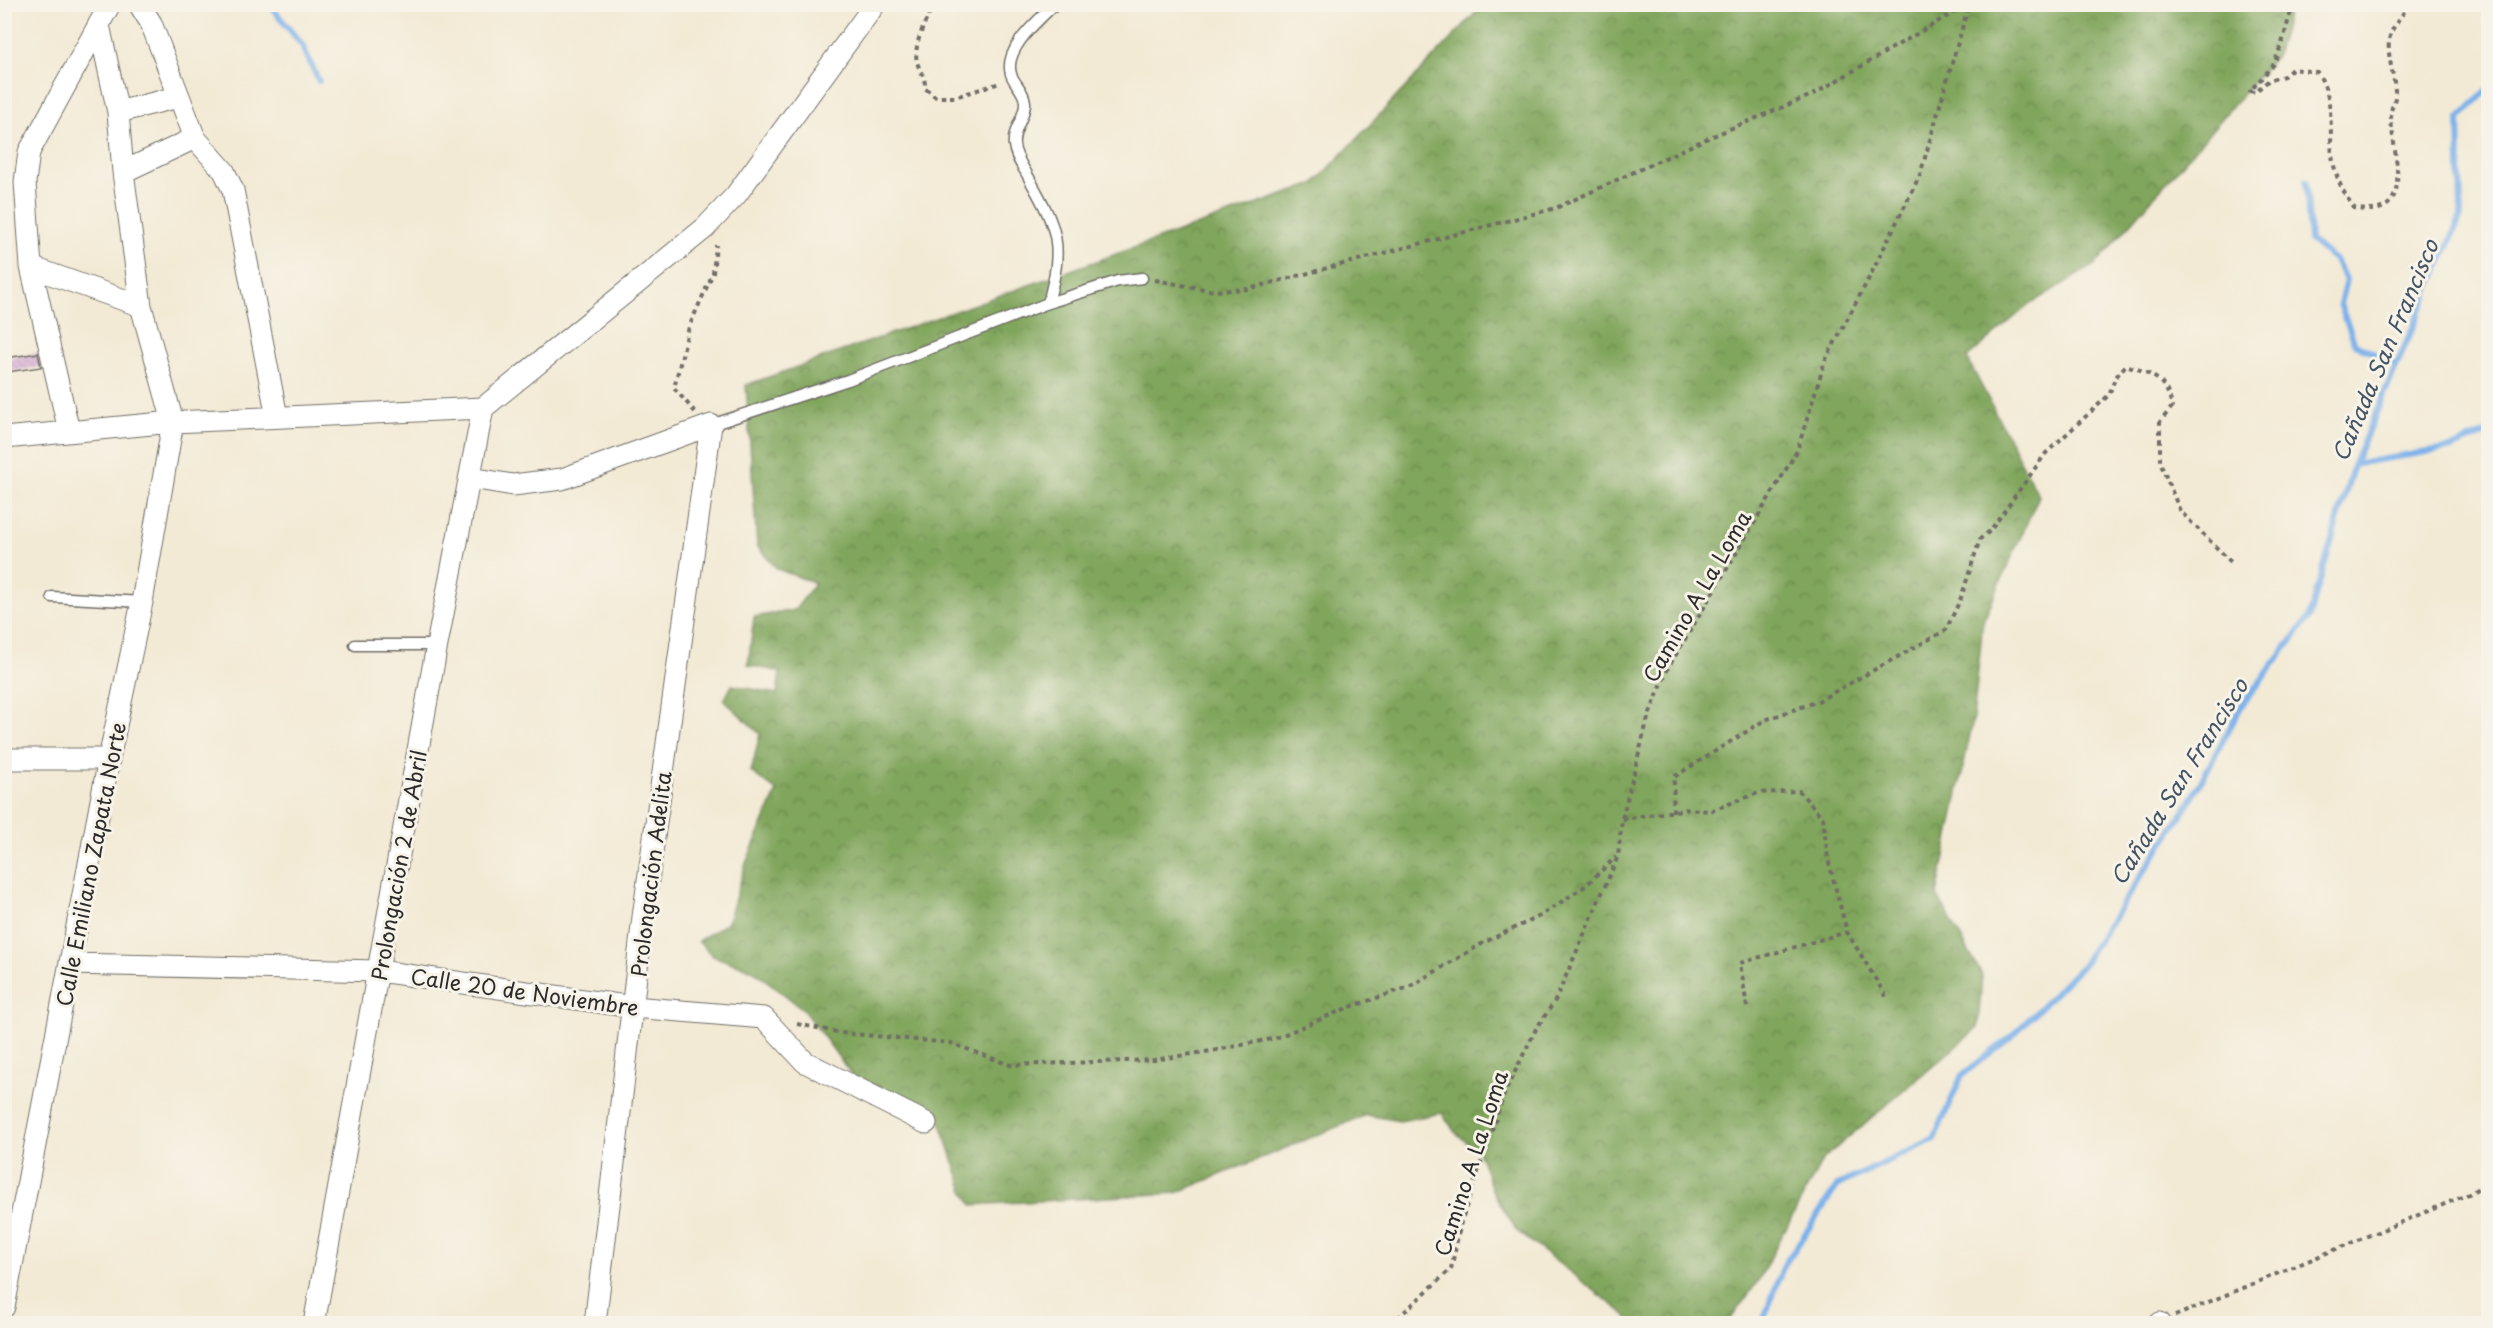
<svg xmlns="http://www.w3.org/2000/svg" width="2493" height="1328" font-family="'Playpen Sans',sans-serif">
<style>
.forest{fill:url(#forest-crowns);stroke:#566843;stroke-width:1.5}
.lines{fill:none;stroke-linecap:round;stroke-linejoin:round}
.stream{stroke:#7bb1ea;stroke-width:6}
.building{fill:url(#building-back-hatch)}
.service-casing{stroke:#716e66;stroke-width:13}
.minor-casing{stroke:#716e66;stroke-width:23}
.path{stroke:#716e66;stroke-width:4;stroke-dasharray:4.5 4.5;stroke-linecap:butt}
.service{stroke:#fff;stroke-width:10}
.minor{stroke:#fff;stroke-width:21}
.labels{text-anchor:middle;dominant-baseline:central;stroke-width:6;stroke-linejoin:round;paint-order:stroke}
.street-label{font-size:21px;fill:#2b2b2b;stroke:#f7f3e8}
.water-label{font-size:22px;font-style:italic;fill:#435364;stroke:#f7f3e8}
</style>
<defs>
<pattern id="forest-crowns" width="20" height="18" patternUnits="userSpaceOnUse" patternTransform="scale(1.5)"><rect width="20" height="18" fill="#80a55b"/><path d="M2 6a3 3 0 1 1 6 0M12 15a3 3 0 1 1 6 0" fill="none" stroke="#69874b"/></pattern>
<pattern id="building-back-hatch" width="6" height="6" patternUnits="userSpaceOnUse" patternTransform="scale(1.5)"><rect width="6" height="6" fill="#d6b1d4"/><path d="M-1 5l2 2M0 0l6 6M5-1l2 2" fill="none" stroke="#b898b6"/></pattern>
</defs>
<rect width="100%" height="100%" fill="#f7f3e8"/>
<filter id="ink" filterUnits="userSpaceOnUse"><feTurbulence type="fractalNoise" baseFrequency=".0167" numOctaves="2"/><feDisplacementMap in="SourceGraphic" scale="12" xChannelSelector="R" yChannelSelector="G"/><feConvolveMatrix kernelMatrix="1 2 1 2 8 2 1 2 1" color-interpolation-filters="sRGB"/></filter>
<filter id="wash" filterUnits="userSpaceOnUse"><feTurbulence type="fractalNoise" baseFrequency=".008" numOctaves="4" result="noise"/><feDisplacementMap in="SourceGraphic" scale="24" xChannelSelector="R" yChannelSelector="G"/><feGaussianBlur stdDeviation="1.35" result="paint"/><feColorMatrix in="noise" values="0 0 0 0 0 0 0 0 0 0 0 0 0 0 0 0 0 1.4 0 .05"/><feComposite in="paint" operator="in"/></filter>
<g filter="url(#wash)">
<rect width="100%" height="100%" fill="#f3ead5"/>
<path class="forest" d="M1483 5H2291L2276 56 2096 264 2030 304 1967 358 2039 496 1983 621 1973 720 1937 895 1982 975 1978 1028 1823 1159 1758 1281 1728 1323H1630L1627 1316 1517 1231 1493 1192 1479 1153 1455 1132 1442 1113 1400 1121 1366 1115 1176 1193 972 1205 964 1191 935 1107 854 1078 804 1010 753 970 713 956 698 941 728 922 746 863 777 791 751 772 760 734 724 700 732 685 777 694 780 672 748 665 754 617 795 610 815 583 777 569 757 546 746 385 1314 184Z"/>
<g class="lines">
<path class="stream" d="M269 4 302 45 319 81
M2306 181 2310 240 2335 260 2346 280 2340 304 2355 344 2396 365
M2354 464 2452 448 2488 432
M1762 1324 1784 1265 1838 1185 1934 1139 1962 1075 2011 1037 2081 967 2190 802 2242 705 2309 618 2354 464 2461 216 2459 119 2488 89"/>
</g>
<g id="blocks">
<path class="building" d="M38 353 41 367 8 372 6 358Z"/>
</g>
</g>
<g filter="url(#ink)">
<use href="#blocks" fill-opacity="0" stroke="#716e66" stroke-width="1.5"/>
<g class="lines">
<g class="service-casing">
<path id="service" d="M1048 303C1064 244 1058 230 1029 178 1024 168 1015 157 1014 145 1012 129 1026 117 1025 102 1024 90 1014 84 1011 74 1003 49 1039 20 1055 4
M711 425 848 380 1048 303 1118 281 1142 278
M52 597 142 602
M355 645H437"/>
</g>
<g class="minor-casing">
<path id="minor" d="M139 4 151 23 195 138 224 171 233 190 277 417
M118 112 178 97
M123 172 195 138
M31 267 141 306
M69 431 31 267 25 182 29 152 110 4
M4 438 173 422 483 408 705 228 736 195 875 4
M471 478 513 485 562 479 711 425 643 917 595 1324
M4 759H109
M70 964 379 971 633 1007 764 1018 805 1062 926 1123
M4 1307 109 759 142 602 173 422 141 306 123 172 118 112 99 25
M314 1324 437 645 483 408
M2158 1324 2160 1323"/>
</g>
<path class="path" d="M934 4C926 21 911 47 918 65 922 76 925 75 925 88L936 97H955L1000 83
M2293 4 2283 40 2274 64 2250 91 2255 92 2269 80 2284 76 2292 69 2317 72C2335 98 2329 126 2332 155 2335 176 2342 191 2354 208 2421 223 2390 148 2391 113 2391 107 2395 102 2395 96 2396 77 2385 54 2390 36 2393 25 2403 14 2410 4
M1155 280 1214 291 1248 289 1556 208 1708 138 1812 95 1968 4
M695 412 674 388 689 327 713 273 716 245
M1673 812 1674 777 1765 720 1818 701 1946 630 1961 598 1980 539 1990 531 2046 453 2109 395 2115 378 2126 365C2152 374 2167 379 2172 407L2160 422V462L2180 511 2233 564
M1622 819 1689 809 1710 811 1758 793 1799 791 1823 818 1828 859 1847 932 1887 998
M1747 1007 1740 963 1847 932
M797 1024 842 1033 951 1043 1010 1065 1154 1060 1217 1050 1276 1038 1347 1008 1409 987 1485 942 1540 916 1584 887 1616 857
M2175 1316 2469 1194 2488 1182
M1391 1324 1451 1269 1461 1222 1505 1092 1536 1029 1556 999 1618 856 1622 819 1648 718 1668 668 1797 451 1825 361 1868 280 1920 175 1969 4"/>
<use href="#service" class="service"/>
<use href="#minor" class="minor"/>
</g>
</g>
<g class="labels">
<g class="street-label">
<text transform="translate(1696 596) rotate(-60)">Camino A La Loma</text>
<text transform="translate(90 864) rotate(-79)">Calle Emiliano Zapata Norte</text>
<text transform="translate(398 865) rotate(-80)">Prolongación 2 de Abril</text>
<text transform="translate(650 874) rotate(-83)">Prolongación Adelita</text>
<text transform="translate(525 991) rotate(8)">Calle 20 de Noviembre</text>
<text transform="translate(1470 1163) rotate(-72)">Camino A La Loma</text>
</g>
<g class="water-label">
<text transform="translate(2384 350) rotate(-67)">Cañada San Francisco</text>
<text transform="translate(2178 781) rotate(-58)">Cañada San Francisco</text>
</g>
</g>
<rect width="2493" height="1328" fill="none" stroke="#f7f3e8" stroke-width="24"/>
</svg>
